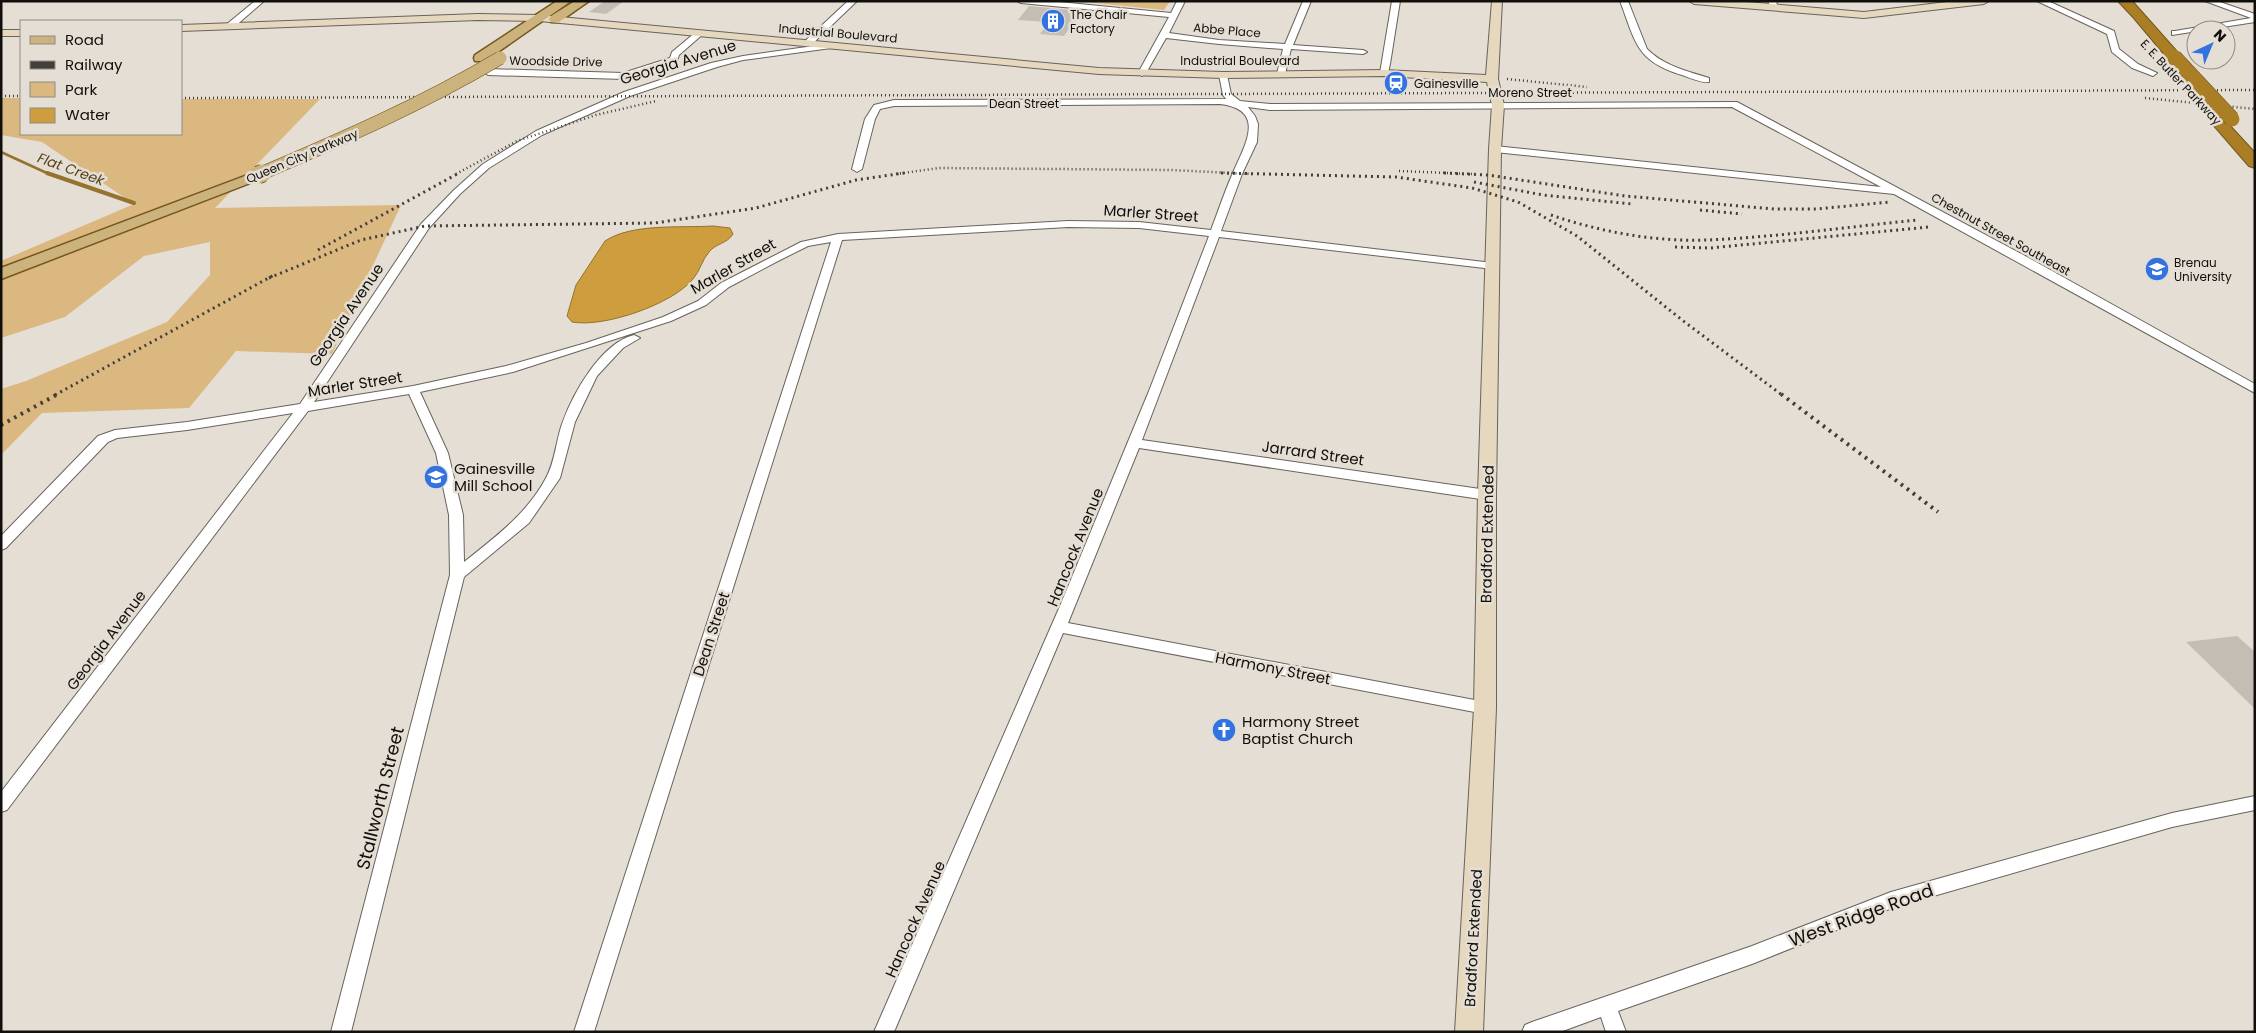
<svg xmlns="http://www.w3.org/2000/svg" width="2256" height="1033" font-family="Poppins,sans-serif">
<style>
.green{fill:#dab880}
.water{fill:#ce9d3d;stroke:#95722e}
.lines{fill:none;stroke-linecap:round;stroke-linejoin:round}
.stream-far1{stroke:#95722e;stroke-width:2.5}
.stream{stroke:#95722e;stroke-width:4}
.building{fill:#c3bdb3}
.street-casing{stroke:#68635b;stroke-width:2}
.secondary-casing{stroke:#68635b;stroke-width:2}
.primary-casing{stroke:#74571c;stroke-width:3}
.highway-casing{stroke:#74571c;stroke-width:2}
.street{fill:#fff;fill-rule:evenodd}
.secondary{fill:#e6d8be;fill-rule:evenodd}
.primary{fill:#ccb27c;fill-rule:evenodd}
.highway{fill:#aa7e25;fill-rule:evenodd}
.rail-far2{stroke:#423f3a;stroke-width:2.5;stroke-dasharray:1 3;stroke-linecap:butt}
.rail-far1{stroke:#423f3a;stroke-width:3;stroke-dasharray:2 4;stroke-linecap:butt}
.rail{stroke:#423f3a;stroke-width:4;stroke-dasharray:2.5 5;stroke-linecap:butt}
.primary-bridge-far1-casing{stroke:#74571c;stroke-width:14;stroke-linecap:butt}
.primary-bridge-casing{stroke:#74571c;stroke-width:19;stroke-linecap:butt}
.highway-bridge-casing{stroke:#74571c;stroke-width:16;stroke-linecap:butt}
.primary-bridge-far1{stroke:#ccb27c;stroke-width:13}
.primary-bridge{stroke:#ccb27c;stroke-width:17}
.highway-bridge{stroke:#aa7e25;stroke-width:15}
.labels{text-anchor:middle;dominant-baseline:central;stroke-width:5;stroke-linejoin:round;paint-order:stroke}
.far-poi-label{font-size:12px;fill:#110f0b;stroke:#e4ded5;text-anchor:start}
.far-street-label{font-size:12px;fill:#110f0b;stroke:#e4ded5}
.far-water-label{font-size:14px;font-style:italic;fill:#56411a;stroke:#e4ded5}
.street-label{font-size:15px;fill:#110f0b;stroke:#e4ded5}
.poi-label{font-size:15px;fill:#110f0b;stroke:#e4ded5;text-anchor:start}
.near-street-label{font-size:18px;fill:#110f0b;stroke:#e4ded5}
</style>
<rect width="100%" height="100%" fill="#e4ded5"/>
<path class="green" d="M1076 1H1170L1164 10Z
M1 98H21V134H181V99H320L215 208 401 205 332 354 236 351 189 408 42 413 1 455V389L26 381 167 322 210 275V242L144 256 65 317 1 338V261L134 204 42 142 1 135Z"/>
<path class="water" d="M713 226 730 228 733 234C727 244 716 243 709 252 702 260 700 271 693 279 673 304 604 328 572 322L567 316 576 285 605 241C632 223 681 228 713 226Z"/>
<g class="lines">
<path class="stream-far1" d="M1 152 49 174"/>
<path class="stream" d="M47 173 134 203"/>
</g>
<path class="building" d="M605 1H624L606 14 589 12Z
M1029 6 1081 11 1064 36 1040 34 1048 22 1018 20Z
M2237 636 2255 652V709L2186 642Z"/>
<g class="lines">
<g class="street-casing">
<path id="street" d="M255 1H264L233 28H227V24Z
M848 1H857L810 46H804V42Z
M1017 1H1049L1171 13 1177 1H1185L1169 33 1219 40 1285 44 1303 1H1311L1293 45 1363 50 1367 52 1363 54 1291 49 1285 74 1281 77 1277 74 1283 49 1219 44 1166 38 1146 73 1142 76 1138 73 1169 17 1021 3Z
M1392 1H1400L1390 64 1388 73 1384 76 1380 73Z
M1620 1H1628L1647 49C1664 66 1687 71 1709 78V82C1701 83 1690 78 1682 75 1636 61 1636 43 1620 1Z
M1768 1H1776L1778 10H1772Z
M2037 1H2048L2114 31 2119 49 2138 64 2157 73 2153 76 2132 68 2112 52 2107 34Z
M2205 1H2217L2255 14V22L2172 35V31H2175L2251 18Z
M696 32 703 34 679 55 677 61 624 79 488 75 484 72 488 69 623 73 670 58 672 52Z
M828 44H831V48L743 60 717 67 630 96 542 135 489 168 460 194 429 228 314 402 413 386 506 366 586 343 663 317 698 301 721 283 801 242 838 234 1068 221 1139 222 1211 230C1218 212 1224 193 1232 175 1243 148 1269 110 1220 104L894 106 880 109 875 119 862 169 857 172 852 169 865 119 874 105 894 100 1226 99 1223 95 1219 75 1223 72 1227 75 1231 94 1240 101 1270 104 1737 102 2027 257 2255 384V393L1894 194 1495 152 1490 149 1495 146 1881 187 1732 107 1270 110 1248 107 1255 116 1258 124 1257 142 1242 174 1221 231 1493 263 1498 266 1493 269 1219 237 1142 440 1487 490 1494 495 1487 500 1139 448 1068 623 1485 702 1491 703 1493 708 1491 713 1485 714 1063 633 894 1032H874L1060 606 1149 391 1209 236 1139 228 1068 227 842 240 594 1032H574L831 242 808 246 778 261 729 287 706 305 671 321 513 372 420 392 448 453 463 515 464 562C495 537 527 514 546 478 555 462 556 441 562 424 573 393 601 343 634 335L640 338 623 348 597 376 575 422 560 478 529 523 464 577 351 1032H331L450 575 449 515 436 453 409 394 308 411 7 810 1 812V792L293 413 187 430 117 438 108 442 6 548 1 550V536L98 436 115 430 187 422 300 404 421 224 454 190 483 164 536 131 624 92 711 63 743 56Z
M2255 796V810L2172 827 1892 908 1752 964 1618 1011 1626 1032H1606L1601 1017 1560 1032H1522L1525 1025 1532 1022 1752 946 1891 892 2172 813Z"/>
</g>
<g class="secondary-casing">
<path id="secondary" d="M1492 1H1502L1498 79 1504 105 1501 149 1496 495V708L1483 1032H1455L1474 708 1478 495 1489 149 1492 105 1487 82 1384 76 1223 78 1099 74 539 21 478 20 181 31V25L478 14 539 15 1099 68 1223 72 1384 70 1486 75Z
M1689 1H1735L1864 12 1955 1H1989L1984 4 1864 18 1694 4Z
M1 30H21V36H1Z"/>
</g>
<g class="primary-casing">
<path id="primary" d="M557 1H571L485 61H475L474 58 475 55Z
M575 1H589L559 22H551L549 19 551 16Z
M258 171 263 172 265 175 263 178 1 279V268Z"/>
</g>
<g class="highway-casing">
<path id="highway" d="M2118 1H2132L2179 54 2181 57 2179 60H2169L2134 18Z
M2215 113 2220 115 2255 153V168L2249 166 2210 121 2207 118 2210 115Z"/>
</g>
<use href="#street" class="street"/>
<use href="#secondary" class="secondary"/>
<use href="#primary" class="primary"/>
<use href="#highway" class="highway"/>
<path class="rail-far2" d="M1507 79 1587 87
M1 96H21
M181 98 2255 90
M2145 98 2255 109
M1399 171 1472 174
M456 174 517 141 596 115 656 101
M896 174 939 168 1171 170 1252 174"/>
<path class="rail-far1" d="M1221 173 1396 177 1472 188 1518 202 1577 236 1682 320 1782 395
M1444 173 1488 175 1625 196 1774 209H1816L1890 202
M1474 182 1543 195 1632 204
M1700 210 1742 214
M1551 215C1601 232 1655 242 1708 240 1777 237 1848 227 1917 220
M1675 247 1710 248 1929 227
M318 250 459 173
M269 278 361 240 425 226 655 223 756 208 856 180 904 173
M55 395 274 275"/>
<path class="rail" d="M1781 394 1938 512
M1 425 58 394"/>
<g class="primary-bridge-far1-casing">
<path id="primary-bridge-far1" d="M260 174C342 139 423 104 500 58"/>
</g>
<g class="primary-bridge-casing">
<path id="primary-bridge" d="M258 175 263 173"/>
</g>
<g class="highway-bridge-casing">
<path id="highway-bridge" d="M2174 57 2232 119"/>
</g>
<use href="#primary-bridge-far1" class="primary-bridge-far1"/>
<use href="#primary-bridge" class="primary-bridge"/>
<use href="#highway-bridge" class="highway-bridge"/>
</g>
<defs>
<g id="building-disc" transform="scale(1.25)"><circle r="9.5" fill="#3373e1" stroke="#e4ded5"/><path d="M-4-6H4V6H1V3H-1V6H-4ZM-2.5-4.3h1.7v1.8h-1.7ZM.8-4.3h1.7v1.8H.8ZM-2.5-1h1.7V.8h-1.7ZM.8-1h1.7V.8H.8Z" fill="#fff"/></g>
<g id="station-disc" transform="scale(1.25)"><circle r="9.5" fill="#3373e1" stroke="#e4ded5"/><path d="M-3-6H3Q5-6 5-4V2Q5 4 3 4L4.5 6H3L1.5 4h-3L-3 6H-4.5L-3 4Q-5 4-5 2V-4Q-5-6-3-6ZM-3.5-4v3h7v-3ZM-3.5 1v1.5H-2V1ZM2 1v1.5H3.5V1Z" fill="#fff"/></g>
<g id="university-disc" transform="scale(1.25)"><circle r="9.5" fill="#3373e1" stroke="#e4ded5"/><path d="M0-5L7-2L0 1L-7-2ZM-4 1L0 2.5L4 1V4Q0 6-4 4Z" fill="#fff"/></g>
<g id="school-disc" transform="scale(1.25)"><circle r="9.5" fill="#3373e1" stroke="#e4ded5"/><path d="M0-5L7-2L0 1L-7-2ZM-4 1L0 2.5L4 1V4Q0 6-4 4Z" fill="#fff"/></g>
<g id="church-disc" transform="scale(1.25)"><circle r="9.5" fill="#3373e1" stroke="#e4ded5"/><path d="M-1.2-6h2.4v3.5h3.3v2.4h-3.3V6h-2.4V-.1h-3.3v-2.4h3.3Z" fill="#fff"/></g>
</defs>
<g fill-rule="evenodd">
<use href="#building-disc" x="1053" y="21"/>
<use href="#station-disc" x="1396" y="83"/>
<use href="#university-disc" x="2157" y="269"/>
<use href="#school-disc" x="436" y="477"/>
<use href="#church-disc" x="1224" y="730"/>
</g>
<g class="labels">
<g class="far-poi-label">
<text x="1070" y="14">The Chair<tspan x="1070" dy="14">Factory</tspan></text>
<text x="1414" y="83">Gainesville</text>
<text x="2174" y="262">Brenau<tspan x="2174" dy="14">University</tspan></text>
</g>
<g class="far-street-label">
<text transform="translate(1227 30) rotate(5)">Abbe Place</text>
<text transform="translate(838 33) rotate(5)">Industrial Boulevard</text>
<text x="1240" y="60">Industrial Boulevard</text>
<text transform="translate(556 61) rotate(1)">Woodside Drive</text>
<text transform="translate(2181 82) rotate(47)">E. E. Butler Parkway</text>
<text x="1530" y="92">Moreno Street</text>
<text x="1024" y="103">Dean Street</text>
<text transform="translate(302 156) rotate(-23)">Queen City Parkway</text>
<text transform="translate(2001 234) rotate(29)">Chestnut Street Southeast</text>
</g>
<g class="far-water-label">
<text transform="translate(71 169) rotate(20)">Flat Creek</text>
</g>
<g class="street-label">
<text transform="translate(678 62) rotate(-17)">Georgia Avenue</text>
<text transform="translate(1151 213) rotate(4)">Marler Street</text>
<text transform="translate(733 266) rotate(-30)">Marler Street</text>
<text transform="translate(346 315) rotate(-56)">Georgia Avenue</text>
<text transform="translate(355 384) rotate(-9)">Marler Street</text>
<text transform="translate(1313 453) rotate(8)">Jarrard Street</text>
<text transform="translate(1487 534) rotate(-89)">Bradford Extended</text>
<text transform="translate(1075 547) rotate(-68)">Hancock Avenue</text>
<text transform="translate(711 634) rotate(-72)">Dean Street</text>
<text transform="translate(106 640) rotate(-53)">Georgia Avenue</text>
<text transform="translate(1273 668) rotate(11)">Harmony Street</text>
<text transform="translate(915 919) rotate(-66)">Hancock Avenue</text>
<text transform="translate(1473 938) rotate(-87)">Bradford Extended</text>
</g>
<g class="poi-label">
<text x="454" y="468">Gainesville<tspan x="454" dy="17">Mill School</tspan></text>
<text x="1242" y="721">Harmony Street<tspan x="1242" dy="17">Baptist Church</tspan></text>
</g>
<g class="near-street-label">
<text transform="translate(380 798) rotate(-76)">Stallworth Street</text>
<text transform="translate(1861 915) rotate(-20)">West Ridge Road</text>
</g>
</g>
<rect width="2256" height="1033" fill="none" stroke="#110f0b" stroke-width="5"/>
<rect x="20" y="20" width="162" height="115" fill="#e4ded5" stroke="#908b84"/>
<rect x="30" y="36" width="25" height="8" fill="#ccb27c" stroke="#908b84"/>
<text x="65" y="45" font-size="15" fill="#110f0b">Road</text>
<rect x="30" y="61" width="25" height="8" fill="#423f3a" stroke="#908b84"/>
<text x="65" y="70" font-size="15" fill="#110f0b">Railway</text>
<rect x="30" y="82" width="25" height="15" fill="#dab880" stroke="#908b84"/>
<text x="65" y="95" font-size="15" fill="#110f0b">Park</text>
<rect x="30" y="108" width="25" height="15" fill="#ce9d3d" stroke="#908b84"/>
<text x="65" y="120" font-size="15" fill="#110f0b">Water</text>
<g transform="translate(2211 45) rotate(44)"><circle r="24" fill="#e4ded5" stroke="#908b84"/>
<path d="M0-4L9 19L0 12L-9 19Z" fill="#3373e1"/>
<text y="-8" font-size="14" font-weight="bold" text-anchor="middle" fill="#110f0b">N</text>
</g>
</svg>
